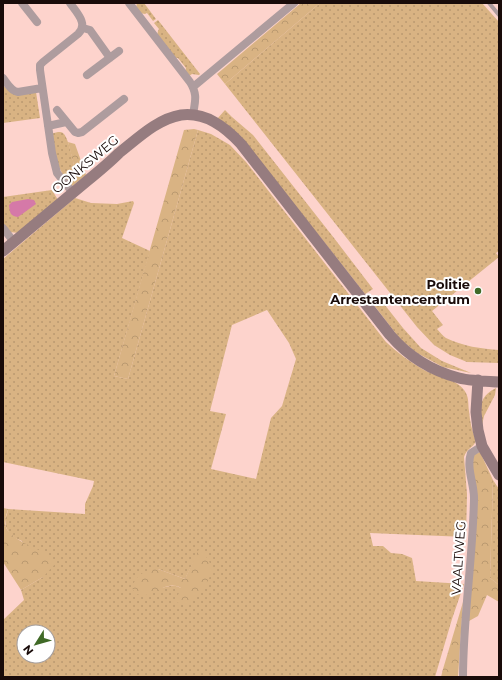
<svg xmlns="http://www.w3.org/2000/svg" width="502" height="680" font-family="Montserrat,sans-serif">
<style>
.grass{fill:url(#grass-dots);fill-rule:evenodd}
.forest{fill:url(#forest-crowns)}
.water{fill:#d579a8}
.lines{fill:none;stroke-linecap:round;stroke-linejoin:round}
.service{stroke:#ae9c9e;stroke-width:4}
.minor{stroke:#ae9c9e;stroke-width:8}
.secondary{stroke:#967c7f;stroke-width:11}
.poi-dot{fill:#406a27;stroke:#fff;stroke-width:1.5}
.labels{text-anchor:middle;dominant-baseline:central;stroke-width:4;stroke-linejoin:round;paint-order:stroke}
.street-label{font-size:13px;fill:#190b09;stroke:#fff}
.poi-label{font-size:13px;font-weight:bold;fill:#190b09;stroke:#fff;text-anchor:end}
</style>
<defs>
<pattern id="grass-dots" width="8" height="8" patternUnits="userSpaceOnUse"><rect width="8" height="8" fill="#d9b383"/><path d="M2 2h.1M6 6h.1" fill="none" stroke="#ba9970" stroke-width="1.8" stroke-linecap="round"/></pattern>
<pattern id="forest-crowns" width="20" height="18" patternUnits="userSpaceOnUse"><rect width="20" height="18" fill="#d9b383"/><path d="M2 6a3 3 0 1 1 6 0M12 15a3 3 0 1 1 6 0" fill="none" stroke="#ba9970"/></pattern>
</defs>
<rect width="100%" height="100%" fill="#fdd3cc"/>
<path class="grass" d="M137 3H144L156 19 153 21 147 13 145 14 140 13 136 8Z
M320 3H482L499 22V251L496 253 499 257 432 311 443 325 437 329C440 332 443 336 446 338 462 346 482 349 499 350V363L467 362 450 355 434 345 417 327 225 84Z
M158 20 200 74 199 75 192 74 189 76 185 72 186 68 178 58H175L157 36 158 31 159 29 154 23Z
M3 85 7 89 36 92 40 118 3 123Z
M225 110 232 117 253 135 334 238 373 289 365 294 321 238 217 119Z
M198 130 211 134 230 145 246 162 386 342C398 353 410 362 424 370 437 377 459 379 466 393 469 399 468 405 469 411 470 422 472 431 476 441 473 448 467 448 464 457L467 494 466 537 370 533 373 546H383L391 553 402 554 412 558 416 581 464 584 452 619 435 677H3V620L24 600 21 590 43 577 22 541 15 538 9 533 6 527 5 519 7 514 8 509 85 514V504L93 486 94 481 3 462V259L75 198 91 203 117 204 133 201 134 203 122 238 150 251 114 376 128 379ZM267 310 289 343 296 359 282 406 271 418 256 479 211 469 226 414 210 411 232 325ZM200 549 181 588C174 584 169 586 161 588L158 569 185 579ZM24 632H48V656H24Z
M58 132C61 132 62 132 64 134 69 140 73 161 75 169L74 172 71 174 63 175 57 163 50 134Z
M52 190 58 200 19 233 9 232 3 224V197Z
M377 295 403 328 421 348 442 361 471 373 443 367 417 353 400 339 370 300Z
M496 388 495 395 484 416 481 430C481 411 476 398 496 388Z
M493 480 499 489V585L490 578Z"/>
<path class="forest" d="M301 3H320L225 84 217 74Z
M194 129 198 130 128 379 114 376 184 130Z
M68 142 75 144 86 175 71 187 63 175 71 174 74 172 75 169Z
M480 452 493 480 490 578 499 585V602L487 595 478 616 469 621 471 466 473 455Z
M3 508 8 509C7 515 3 520 6 527 9 538 34 547 44 553 48 556 52 560 56 563L43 577 21 590 3 562Z
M199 549C204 554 210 560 211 567 213 579 197 599 187 603 183 604 179 603 175 602L181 588C166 579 155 597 141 595 139 595 137 594 135 593L132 588C135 575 146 569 158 569L185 579Z
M463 602 458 677H441L443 669Z"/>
<path class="water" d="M28 199 34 200 36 204 18 217C10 216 10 213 9 205L12 202Z"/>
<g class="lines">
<path class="service" d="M489 3 499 15"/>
<path class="minor" d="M22 3 37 22
M70 3C76 12 89 24 78 34L43 62 40 65V70L52 153 57 173 73 193
M129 3 190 82C198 95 195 101 193 115
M83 28 90 30 110 58
M87 75 119 51
M3 78C7 83 11 91 18 92L42 88
M193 87 294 3
M57 110 75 132 78 133 82 132 124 99
M48 126 66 122
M3 228 14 242
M463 677C463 617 473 558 474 498 474 483 466 468 471 453L482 446"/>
<path class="secondary" d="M3 251C31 228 59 204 87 181 98 172 109 163 119 153 137 139 157 119 181 115 206 112 225 127 241 144L390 335C408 356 432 371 459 378 466 380 473 380 481 381 487 381 493 382 499 382
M478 380 476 412 478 430 482 446 499 475"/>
</g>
<circle class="poi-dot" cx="478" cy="291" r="4"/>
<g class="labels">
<g class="street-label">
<text transform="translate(85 164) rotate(-40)">OONKSWEG</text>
<text transform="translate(458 558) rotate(-86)">VAALTWEG</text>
</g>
<g class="poi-label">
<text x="470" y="284">Politie<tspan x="470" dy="15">Arrestantencentrum</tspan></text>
</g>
</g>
<rect width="502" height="680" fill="none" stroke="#190b09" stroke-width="8"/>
<g transform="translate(36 644) rotate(233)"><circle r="19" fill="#ffffff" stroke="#a39d9d"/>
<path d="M0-3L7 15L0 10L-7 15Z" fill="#406a27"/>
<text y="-6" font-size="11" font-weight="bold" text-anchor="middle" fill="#190b09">N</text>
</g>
</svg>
